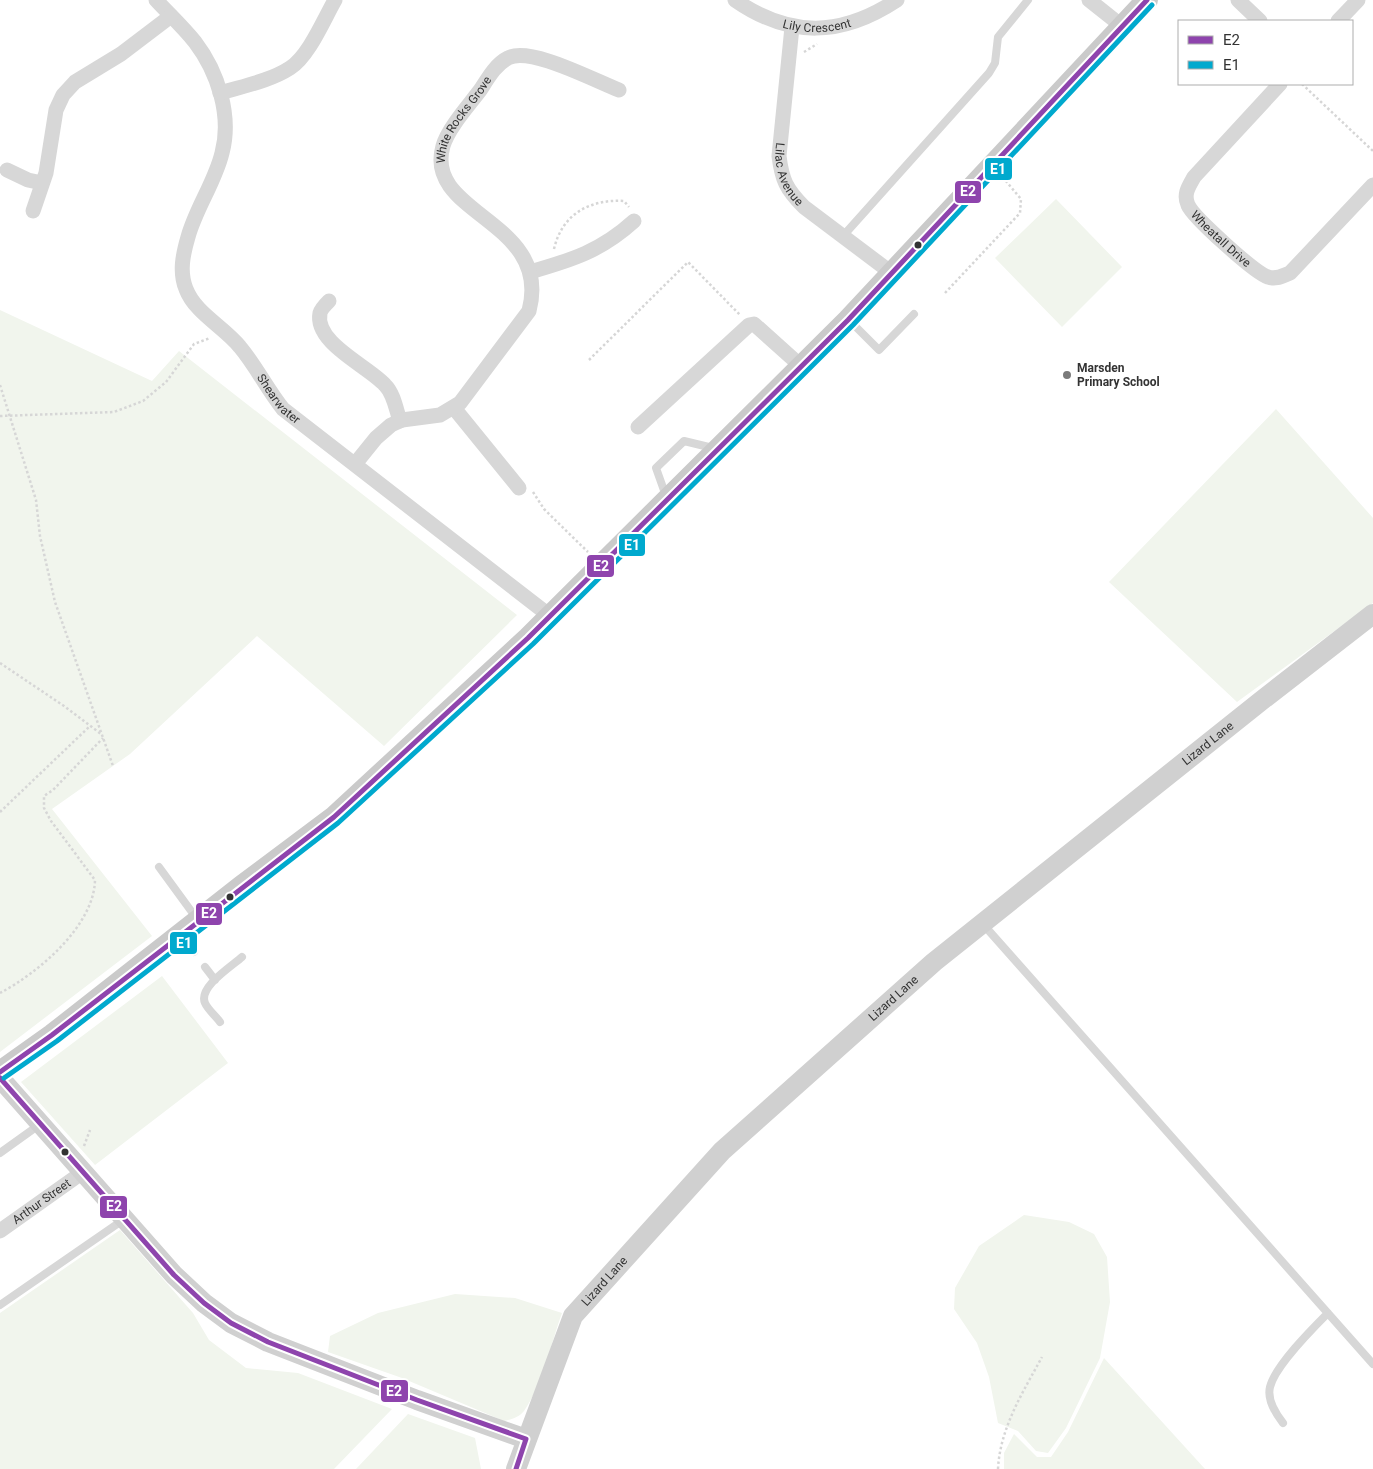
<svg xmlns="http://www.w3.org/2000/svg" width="1373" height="1469" font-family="Roboto,sans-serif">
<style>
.green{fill:#f1f5ed}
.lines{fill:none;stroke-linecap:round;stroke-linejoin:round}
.path{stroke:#d6d6d6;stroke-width:2.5;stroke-dasharray:2.5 2.5;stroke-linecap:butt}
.lane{stroke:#d7d7d7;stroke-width:8}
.street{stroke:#d7d7d7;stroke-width:15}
.secondary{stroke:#d0d0d0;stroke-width:20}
.primary{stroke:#cacaca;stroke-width:22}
.bus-1-casing{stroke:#fff;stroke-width:9}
.bus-2-casing{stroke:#fff;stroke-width:9}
.bus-1{stroke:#8e44ad;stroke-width:5}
.bus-2{stroke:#00a9ce;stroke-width:5}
.bus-dot{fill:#333;stroke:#fff;stroke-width:2}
.poi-dot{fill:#7a7a7a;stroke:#fff;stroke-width:2}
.labels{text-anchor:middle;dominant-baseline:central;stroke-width:5;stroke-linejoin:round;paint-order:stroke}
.street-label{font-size:12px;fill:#333;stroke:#fff}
.poi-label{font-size:12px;font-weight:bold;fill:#333;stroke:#fff;text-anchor:start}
.line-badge{stroke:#fff;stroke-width:2}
.badge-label{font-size:14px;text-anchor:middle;font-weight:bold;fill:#fff}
</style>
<rect width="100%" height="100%" fill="#fff"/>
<path class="green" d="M1056 199 1122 267 1062 327 995 258Z
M0 310 152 381 179 351 517 615 384 746 257 636 130 754 52 809 152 936 0 1052Z
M1276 409 1373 518V603L1237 702 1109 582Z
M162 976 228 1063 95 1165 21 1082Z
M1024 1215 1069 1222 1094 1234 1107 1257 1110 1302 1100 1358 1066 1428 1048 1453 1036 1451 1018 1431 998 1423 989 1377 977 1343 954 1309 955 1288 979 1246Z
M120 1230 193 1313 209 1340 246 1368 298 1373 392 1409 334 1469H0V1313Z
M455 1294 515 1298 562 1313C551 1343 542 1386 524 1411 518 1418 512 1419 504 1421L402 1378 328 1352 330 1336 378 1313Z
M1104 1358 1205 1469H1004V1453L1014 1434 1037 1457H1051L1068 1432Z
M408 1414 475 1438 481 1469H356Z"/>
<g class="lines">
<path class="path" d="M804 52 817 44
M1302 84 1373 151
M554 249C562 214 590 199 624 201L629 207
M945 293 1020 213 1021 199 1005 180
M589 360 688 262 740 315
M0 385 36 500 40 536 55 602 113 766
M0 416 114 412 143 401 166 382 194 344 210 338
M533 492 544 509 588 552
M0 663 64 706 101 734
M0 812 90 726
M0 993C38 973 94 926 95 880L51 821 44 808V796L53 790 103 738
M84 1146 90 1130
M998 1469C1000 1428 1023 1392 1042 1357"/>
<path class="lane" d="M843 236 989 73 995 63 998 37 1028 0
M850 321 879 350 914 314
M666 496 656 468 684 441 713 448
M159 867 197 919
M982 923 1373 1364
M181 936 194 952
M205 967 215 980
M220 1022C216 1016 208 1010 205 1003 198 987 232 966 242 957
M0 1153 39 1125
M0 1305 123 1220
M1283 1423C1276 1414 1267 1399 1270 1387 1275 1366 1312 1329 1328 1313"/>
<g class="street">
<path id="s1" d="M156 0C169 14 183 27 195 42 218 72 232 116 222 153 215 182 196 208 188 237 183 254 179 272 186 289 195 313 224 327 240 347 256 366 267 389 283 409L550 616"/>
<path id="s2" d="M735 0C790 38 841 37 897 0"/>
<path d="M1089 0 1123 27"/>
<path d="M1238 0 1260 21"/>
<path d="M1338 21 1358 0"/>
<path id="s3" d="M792 27 779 156C782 180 786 189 804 207L893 274"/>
<path id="s4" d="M1280 84 1194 177C1189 186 1183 194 1188 205 1193 217 1255 273 1268 277 1276 280 1282 276 1290 273L1373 185"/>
<path d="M220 93C243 86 270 81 290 68 309 56 324 19 335 0"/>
<path d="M7 170 28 180 42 183"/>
<path d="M33 211 46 173 56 110 63 95 75 82 121 54 171 16"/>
<path d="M530 272C572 260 601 251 634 221"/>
<path d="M329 301C326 304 321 309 320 313 314 343 368 366 385 385 394 394 396 409 400 421"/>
<path d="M454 408 519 488"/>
<path d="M638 427 749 325 754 324 802 367"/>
<path id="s5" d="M355 464 376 438 391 425 402 420 440 415 460 403 529 311C553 220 423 215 443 146 448 128 470 104 481 89 488 78 496 64 508 58 530 46 595 81 619 90"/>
<path id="s6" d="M0 1231 83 1172"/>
</g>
<g class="secondary">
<path d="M0 1078 174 1275 204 1303 231 1323 268 1342 417 1400 526 1439"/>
<path id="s7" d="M516 1469 573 1316 722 1151 934 962 1261 701 1373 614"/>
</g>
<path class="primary" d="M0 1072 52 1035 242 886 334 817 528 638 848 320 1147 0"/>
<g class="bus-1-casing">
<path id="bus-1" d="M0 1072 52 1035 334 817 528 638 848 320 1147 0
M0 1078 174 1275 204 1303 231 1323 268 1342 417 1400 526 1439 516 1469"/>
</g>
<g class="bus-2-casing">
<path id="bus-2" d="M4 1078 57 1041 338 823 533 644 853 325 1152 5"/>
</g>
<use href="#bus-1" class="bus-1"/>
<use href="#bus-2" class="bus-2"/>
</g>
<g class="bus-dot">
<circle cx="918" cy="245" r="4.5"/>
<circle cx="230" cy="897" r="4.5"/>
<circle cx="65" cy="1152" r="4.5"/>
</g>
<circle class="poi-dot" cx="1067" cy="375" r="5"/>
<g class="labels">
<g class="street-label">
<text stroke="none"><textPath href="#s2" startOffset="88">Lily Crescent</textPath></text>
<text stroke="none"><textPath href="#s5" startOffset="475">White Rocks Grove</textPath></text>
<text stroke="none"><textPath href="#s3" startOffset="150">Lilac Avenue</textPath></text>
<text stroke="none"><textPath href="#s4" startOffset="204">Wheatall Drive</textPath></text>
<text stroke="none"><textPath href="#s1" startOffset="464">Shearwater</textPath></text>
<text stroke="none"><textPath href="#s7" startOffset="1020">Lizard Lane</textPath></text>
<text stroke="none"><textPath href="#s7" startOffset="615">Lizard Lane</textPath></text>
<text stroke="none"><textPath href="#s6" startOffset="51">Arthur Street</textPath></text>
<text stroke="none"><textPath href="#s7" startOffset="210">Lizard Lane</textPath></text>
</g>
<g class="poi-label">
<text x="1077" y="368">Marsden<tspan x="1077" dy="14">Primary School</tspan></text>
</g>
</g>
<g class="line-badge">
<rect x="984" y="157" width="29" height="24" rx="5" fill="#00a9ce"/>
<rect x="954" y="180" width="28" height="24" rx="5" fill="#8e44ad"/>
<rect x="618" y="533" width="28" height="24" rx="5" fill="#00a9ce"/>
<rect x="586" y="554" width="29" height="24" rx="5" fill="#8e44ad"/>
<rect x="195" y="902" width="28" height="24" rx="5" fill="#8e44ad"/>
<rect x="169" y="931" width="29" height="24" rx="5" fill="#00a9ce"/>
<rect x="99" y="1195" width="29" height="24" rx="5" fill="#8e44ad"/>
<rect x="380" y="1379" width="29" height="24" rx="5" fill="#8e44ad"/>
</g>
<g class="badge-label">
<text x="998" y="174">E1</text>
<text x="968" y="196">E2</text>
<text x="632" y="550">E1</text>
<text x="601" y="571">E2</text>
<text x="209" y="918">E2</text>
<text x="184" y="948">E1</text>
<text x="114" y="1211">E2</text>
<text x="394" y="1396">E2</text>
</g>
<rect x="1178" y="20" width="175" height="65" fill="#ffffff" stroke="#adadad"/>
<rect x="1188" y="36" width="25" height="8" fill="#8e44ad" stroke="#adadad"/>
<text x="1223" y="45" font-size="15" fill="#333333">E2</text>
<rect x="1188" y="61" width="25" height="8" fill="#00a9ce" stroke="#adadad"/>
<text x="1223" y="70" font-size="15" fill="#333333">E1</text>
</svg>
